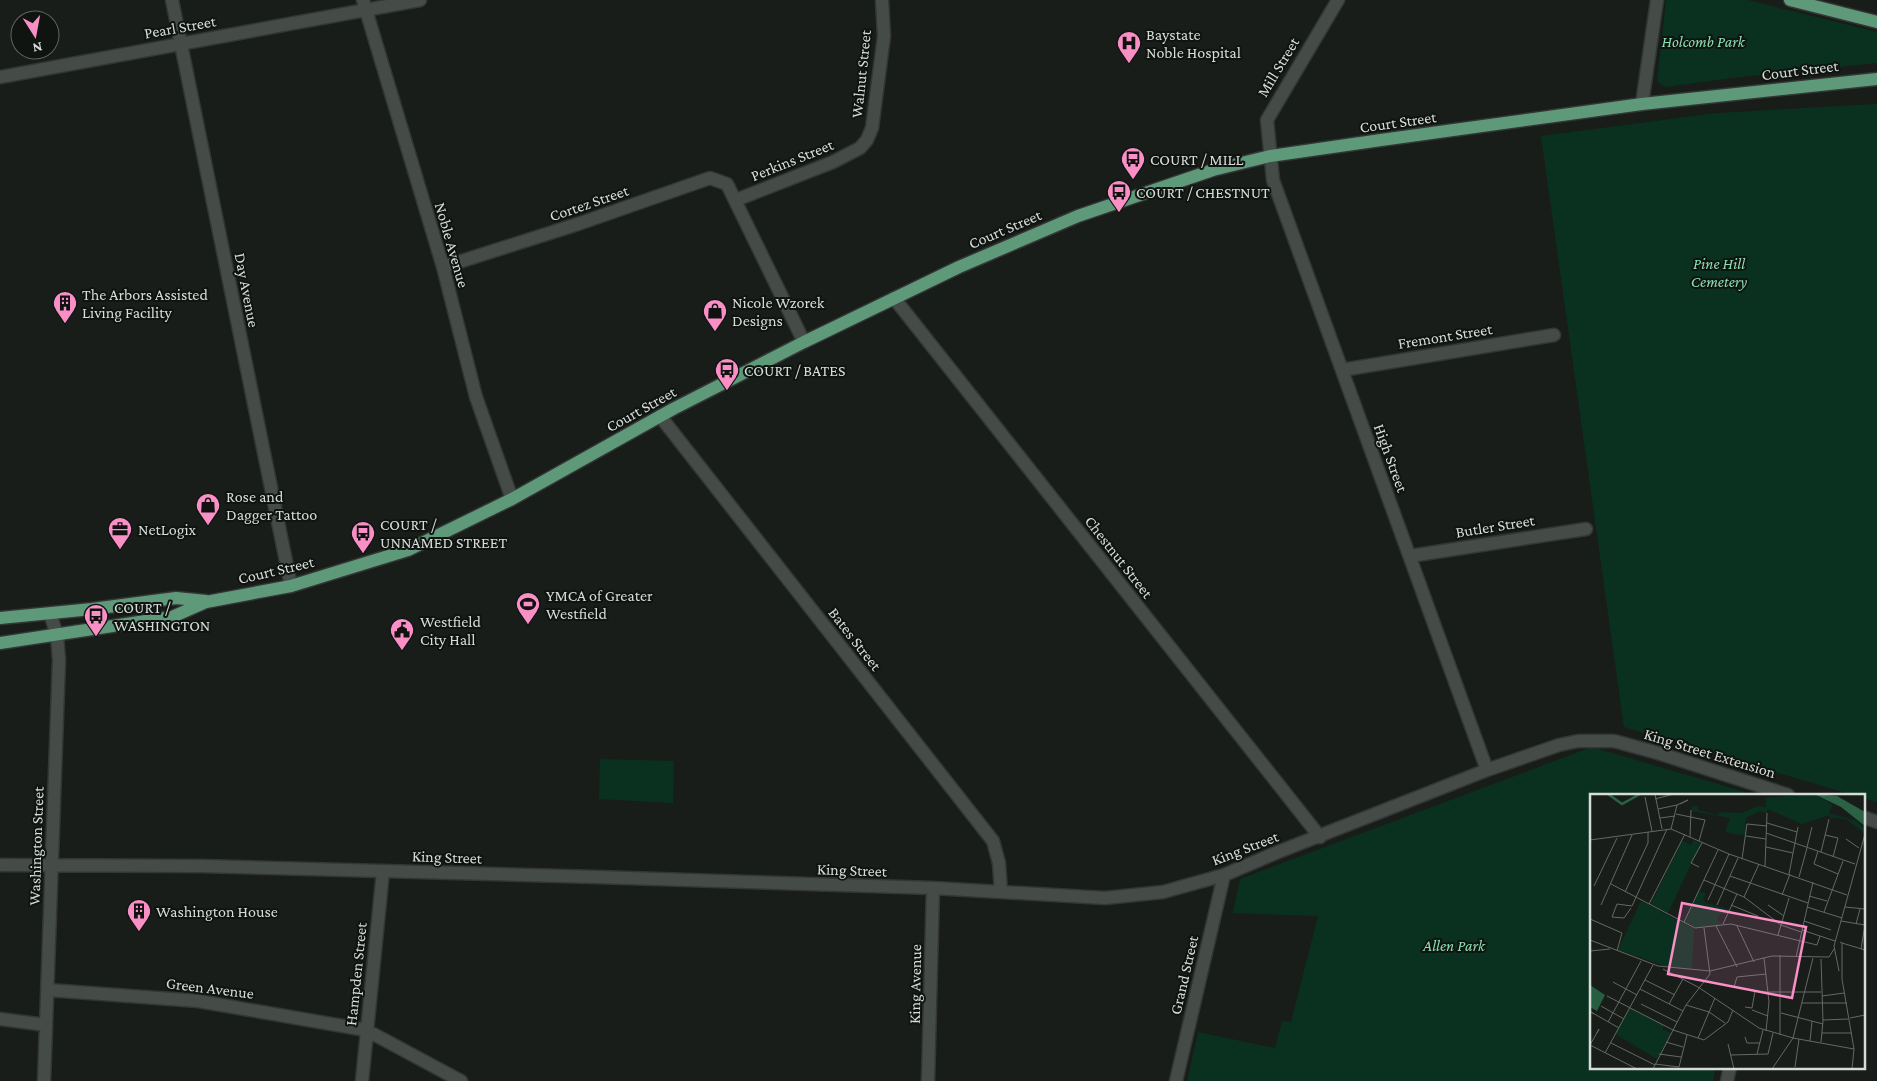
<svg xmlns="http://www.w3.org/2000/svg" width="1877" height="1081" font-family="'Crimson Pro',serif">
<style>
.green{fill:#0a311f}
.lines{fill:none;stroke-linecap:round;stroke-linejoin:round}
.minor-casing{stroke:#333634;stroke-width:15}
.major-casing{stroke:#333634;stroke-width:15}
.minor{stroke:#454c48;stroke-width:12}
.major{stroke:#5e997a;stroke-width:12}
.labels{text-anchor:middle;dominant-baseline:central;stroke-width:4;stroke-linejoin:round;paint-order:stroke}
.street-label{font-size:16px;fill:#d8dcd9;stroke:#0f1411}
.poi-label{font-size:16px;fill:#d8dcd9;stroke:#0f1411;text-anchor:start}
.park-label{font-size:16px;font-style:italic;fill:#8cdfb1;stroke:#0f1411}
.inset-river{fill:none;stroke:#2b6246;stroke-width:2.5}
.inset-road{fill:none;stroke:#656966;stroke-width:1}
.view{fill:#fa8fc6;fill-opacity:0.15;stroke:#fa8fc6;stroke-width:2.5}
.inset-edge{fill:none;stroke:#d8dcd9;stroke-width:2.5}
</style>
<rect width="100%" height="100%" fill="#181d1a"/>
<path class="green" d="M1666 0H1748L1877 32V63L1732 78 1666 87 1657 82Z
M1877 104V802L1863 798V795H1853L1624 727 1541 136 1717 113Z
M1592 747 1755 795H1591V1067H1716L1713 1081H1187L1198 1032 1275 1048 1282 1021 1291 1022 1318 916 1233 913 1240 879Z
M600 759 674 761 673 803 599 799Z"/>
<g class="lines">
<g class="minor-casing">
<path id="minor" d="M172 0 291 586
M363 0 443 267 476 397 512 499
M1338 0 1267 120 1273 180 1487 770
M0 77 420 0
M1642 104 1657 0
M736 200 833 162 860 148 867 140 872 128 884 36 882 0
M443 267 578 224 710 178 727 184 804 342
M894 298 1320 837
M1342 370 1554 335
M660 416 993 841 999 863 1001 892
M1410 556 1586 529
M1863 817 1877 822
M0 865 200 866 597 877 933 888 1105 898 1163 892 1224 875 1278 852 1487 770 1559 745 1578 741H1614L1658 753 1788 795
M48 990 198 1001 366 1030 461 1081
M0 1019 46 1025
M44 1081 59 660 57 635 50 614
M362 1081 383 871
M928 1081 933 888
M1176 1081 1224 875
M1727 1081 1730 1067"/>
</g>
<g class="major-casing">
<path id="major" d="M1790 0 1877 22
M0 618 92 609 176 598 206 601
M0 643 172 617 206 602 291 586 408 550 512 499 673 409 804 342 959 267 1078 216 1213 170 1270 156 1381 140 1642 104 1877 79"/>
</g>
<use href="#minor" class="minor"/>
<use href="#major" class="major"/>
</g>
<defs>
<g id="hospital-pin" transform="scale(1.25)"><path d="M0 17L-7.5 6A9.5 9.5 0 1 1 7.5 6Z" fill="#fa8fc6" stroke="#0f1411"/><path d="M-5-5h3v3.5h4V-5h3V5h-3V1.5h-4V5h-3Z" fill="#111"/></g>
<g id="bus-pin" transform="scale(1.25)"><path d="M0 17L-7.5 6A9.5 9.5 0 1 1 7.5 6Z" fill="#fa8fc6" stroke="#0f1411"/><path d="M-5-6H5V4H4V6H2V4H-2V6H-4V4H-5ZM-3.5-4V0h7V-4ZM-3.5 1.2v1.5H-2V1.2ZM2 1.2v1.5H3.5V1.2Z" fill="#111"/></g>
<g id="building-pin" transform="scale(1.25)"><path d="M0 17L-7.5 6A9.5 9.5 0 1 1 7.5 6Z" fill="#fa8fc6" stroke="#0f1411"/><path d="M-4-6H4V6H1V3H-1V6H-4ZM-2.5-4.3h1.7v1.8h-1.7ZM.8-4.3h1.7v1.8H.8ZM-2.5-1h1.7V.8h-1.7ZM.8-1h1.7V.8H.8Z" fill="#111"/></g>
<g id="shop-pin" transform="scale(1.25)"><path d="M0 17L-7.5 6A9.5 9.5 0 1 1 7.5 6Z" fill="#fa8fc6" stroke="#0f1411"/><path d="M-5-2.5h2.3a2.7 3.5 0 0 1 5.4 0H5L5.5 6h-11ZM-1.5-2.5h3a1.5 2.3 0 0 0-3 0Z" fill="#111"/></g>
<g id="office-pin" transform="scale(1.25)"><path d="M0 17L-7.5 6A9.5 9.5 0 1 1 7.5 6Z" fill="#fa8fc6" stroke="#0f1411"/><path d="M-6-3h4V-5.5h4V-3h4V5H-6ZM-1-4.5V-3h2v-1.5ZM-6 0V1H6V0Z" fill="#111"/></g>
<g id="stadium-pin" transform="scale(1.25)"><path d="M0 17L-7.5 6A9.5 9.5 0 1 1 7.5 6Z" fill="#fa8fc6" stroke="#0f1411"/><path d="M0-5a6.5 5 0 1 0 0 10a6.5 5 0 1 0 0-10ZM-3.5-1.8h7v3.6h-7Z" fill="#111"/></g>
<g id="civic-pin" transform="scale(1.25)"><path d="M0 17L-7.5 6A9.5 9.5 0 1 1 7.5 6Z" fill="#fa8fc6" stroke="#0f1411"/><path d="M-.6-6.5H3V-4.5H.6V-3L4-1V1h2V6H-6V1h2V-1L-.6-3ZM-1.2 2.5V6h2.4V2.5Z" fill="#111"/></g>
</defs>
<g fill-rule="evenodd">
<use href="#hospital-pin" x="1129" y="43"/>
<use href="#bus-pin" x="1133" y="159"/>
<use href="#bus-pin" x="1119" y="192"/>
<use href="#building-pin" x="65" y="303"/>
<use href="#shop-pin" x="715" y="311"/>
<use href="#bus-pin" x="727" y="370"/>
<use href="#shop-pin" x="208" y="505"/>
<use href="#office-pin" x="120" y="529"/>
<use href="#bus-pin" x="363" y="533"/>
<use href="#stadium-pin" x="528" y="604"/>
<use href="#bus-pin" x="96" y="616"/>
<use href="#civic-pin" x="402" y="630"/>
<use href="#building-pin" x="139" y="911"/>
</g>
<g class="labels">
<g class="street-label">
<text transform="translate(180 27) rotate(-10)">Pearl Street</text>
<text transform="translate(1278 67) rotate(-59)">Mill Street</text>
<text transform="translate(1800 70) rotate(-7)">Court Street</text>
<text transform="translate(861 74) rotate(-84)">Walnut Street</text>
<text transform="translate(1398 122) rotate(-8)">Court Street</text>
<text transform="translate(792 160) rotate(-22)">Perkins Street</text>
<text transform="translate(589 203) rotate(-19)">Cortez Street</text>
<text transform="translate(1005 229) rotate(-23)">Court Street</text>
<text transform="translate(452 245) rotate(74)">Noble Avenue</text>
<text transform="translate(247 290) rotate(79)">Day Avenue</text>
<text transform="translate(1445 336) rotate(-9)">Fremont Street</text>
<text transform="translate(641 409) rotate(-29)">Court Street</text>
<text transform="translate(1391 458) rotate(70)">High Street</text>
<text transform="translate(1495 526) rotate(-9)">Butler Street</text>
<text transform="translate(1119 557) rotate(52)">Chestnut Street</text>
<text transform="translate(276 570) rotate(-13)">Court Street</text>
<text transform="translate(855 639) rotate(52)">Bates Street</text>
<text transform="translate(1710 753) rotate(17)">King Street Extension</text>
<text transform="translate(36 846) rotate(-88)">Washington Street</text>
<text transform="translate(1245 848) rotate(-21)">King Street</text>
<text transform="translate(447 857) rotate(2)">King Street</text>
<text transform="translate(852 870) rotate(2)">King Street</text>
<text transform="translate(356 974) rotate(-84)">Hampden Street</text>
<text transform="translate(1184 975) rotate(-77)">Grand Street</text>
<text transform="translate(915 984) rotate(-89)">King Avenue</text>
<text transform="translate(210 988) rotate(7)">Green Avenue</text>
</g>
<g class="poi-label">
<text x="1146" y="34">Baystate<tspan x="1146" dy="18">Noble Hospital</tspan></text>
<text x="1150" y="159">COURT / MILL</text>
<text x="1136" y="192">COURT / CHESTNUT</text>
<text x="82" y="294">The Arbors Assisted<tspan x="82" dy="18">Living Facility</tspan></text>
<text x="732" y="302">Nicole Wzorek<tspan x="732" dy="18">Designs</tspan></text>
<text x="744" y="370">COURT / BATES</text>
<text x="226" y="496">Rose and<tspan x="226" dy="18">Dagger Tattoo</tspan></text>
<text x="380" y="524">COURT /<tspan x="380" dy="18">UNNAMED STREET</tspan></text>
<text x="138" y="529">NetLogix</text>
<text x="546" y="595">YMCA of Greater<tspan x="546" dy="18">Westfield</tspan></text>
<text x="114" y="607">COURT /<tspan x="114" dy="18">WASHINGTON</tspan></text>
<text x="420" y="621">Westfield<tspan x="420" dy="18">City Hall</tspan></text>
<text x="156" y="911">Washington House</text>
</g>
<g class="park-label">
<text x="1703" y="41">Holcomb Park</text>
<text x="1719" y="263">Pine Hill<tspan x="1719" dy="18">Cemetery</tspan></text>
<text x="1454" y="945">Allen Park</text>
</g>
</g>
<g transform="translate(1590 794)">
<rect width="275" height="275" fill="#181d1a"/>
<path d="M224 0 243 11 239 19 266 27 275 34 274 39 256 25 240 24 239 21 212 30 178 15 176 19 170 17 156 24 155 41 144 40 135 38 140 24 102 17V12H108V16L128 21 129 18 152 19 168 12 176 13V4ZM104 46 111 49 78 119 61 110 92 47 101 51ZM109 97 116 100 113 105 116 109 138 115 136 120H130L127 126 132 130 107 134 95 128ZM51 107 104 135 102 175 75 172 28 156ZM40 214 74 231 72 235 81 239 67 265 25 240Z" fill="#0a311f"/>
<path d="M0 191 15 201 7 217 0 213Z" fill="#275e42"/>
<path d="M224 0 247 2 275 18V32L251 13Z" fill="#2b6246"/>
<path class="inset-river" d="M18 0 32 10 50 0"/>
<path class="inset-road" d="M65 0 72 35M55 3 62 37M65 5 84 0M68 15 87 11 98 6 90 10M86 20 115 26 109 47M70 24 85 22M177 29 207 38M81 35 87 11M176 39 265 70M235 41 248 44 243 63M156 42 176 45M100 43 101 16M256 45 269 54M0 46 81 35 139 60 257 101M176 53 203 59M217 53 222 33M228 57 224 70 248 80M231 58 239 25M152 65 157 30 177 32M175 72 177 19M109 73 101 69 112 49M199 80 208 33M140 82 218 109M209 83 217 54M114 86 154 103 191 131 211 138M21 90 105 134 141 130 227 151 230 142M4 92 27 44M35 98 58 49V38M192 101 200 80M219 102 237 107M154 103 169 70M118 106 139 60M59 110 95 40M11 111 42 41M127 111 148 64M141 111 168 122M178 111 194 122M217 113 252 124M255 113 275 115M41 114 34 124 22 123 27 110 42 112 77 35M234 118 253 67M0 125 32 139 27 157M214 127 241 136M251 127 275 131M94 128 128 56M133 130 147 100M266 130 270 115M126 132 147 173M147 132 164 168M212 136 245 147M188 141 199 104M0 146 68 172 120 177 182 162 239 163 244 155M252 149 275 156M271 155 275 131M0 157 20 155M190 161V241M206 163 223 88M174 164 179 208 176 237M73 175 108 193 169 234 203 244M249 177 244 152 275 40M176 180 147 183 144 193 173 198H231M55 186 85 201M23 188 47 201M50 195 93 217M17 202 83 236 114 246 138 228 143 216M232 202 254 199M212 209H257M51 210 87 228M79 210 93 185M96 211 119 218 135 229M11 212 34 225M155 213 162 214 165 197M162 216 178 222M191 219 233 230M4 220 1 218 29 234M260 224 275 221M233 226 258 225M18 228 51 167M232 239H262M155 243 157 249H170M108 244 125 204M203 244 223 164M220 247 222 227M76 248 93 253M231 248 233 227 231 165M21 249 65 271M138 250 144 275M0 251 47 275M0 251 9 235 7 239M15 259 63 171M69 260 91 263M167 260 173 236M141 261 178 260 183 239M65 270 89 273 97 241M205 273 209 245M63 275 96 211 120 180 114 134M182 275 203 244 264 255 252 185V149L250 148M262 275 264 255"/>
<path class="view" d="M92 109 216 133 202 204 78 180Z"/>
<rect width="275" height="275" class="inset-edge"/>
</g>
<g transform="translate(35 35) rotate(169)"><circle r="24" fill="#0f1411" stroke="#5f6461"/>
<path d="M0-4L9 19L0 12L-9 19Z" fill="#fa8fc6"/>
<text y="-8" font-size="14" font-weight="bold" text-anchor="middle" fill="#d8dcd9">N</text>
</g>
</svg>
